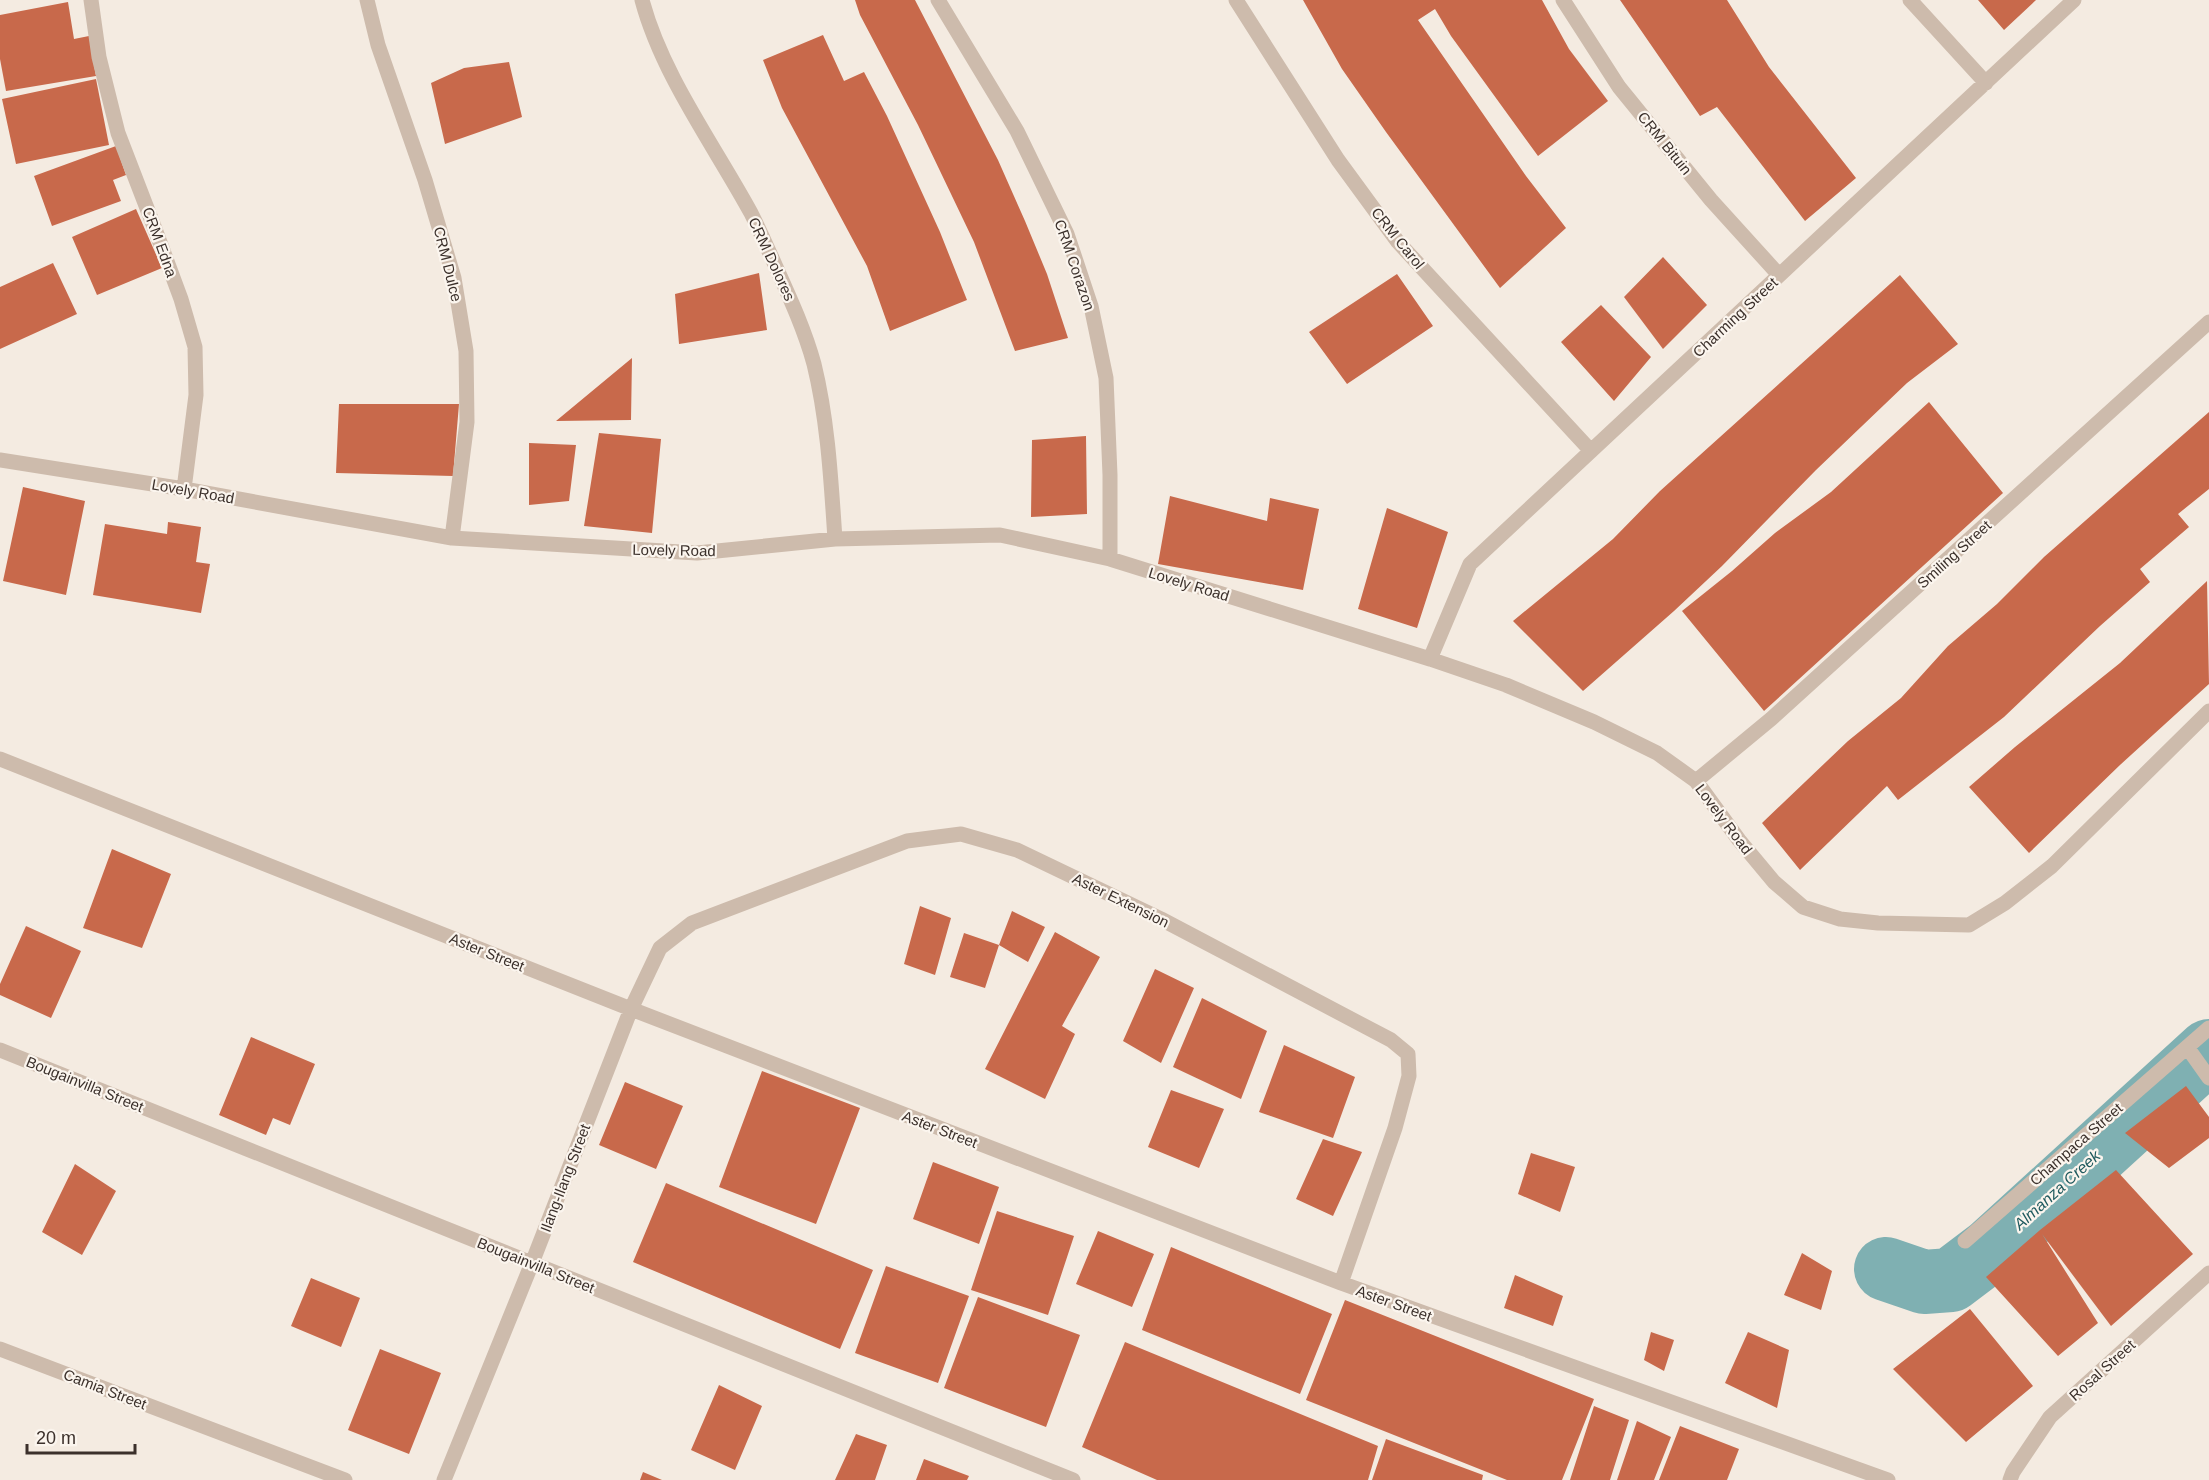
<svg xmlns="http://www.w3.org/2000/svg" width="2209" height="1480" font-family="Helvetica,sans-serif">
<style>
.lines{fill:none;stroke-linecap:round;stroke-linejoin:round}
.river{stroke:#7fb0b2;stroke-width:64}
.building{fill:#c8694b}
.minor{stroke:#cdbbac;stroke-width:15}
.labels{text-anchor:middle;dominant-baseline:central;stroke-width:4.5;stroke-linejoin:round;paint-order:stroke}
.street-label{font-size:15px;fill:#3b302b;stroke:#fbf5ee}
.water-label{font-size:16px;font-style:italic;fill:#1f5a5e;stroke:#fbf5ee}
</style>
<rect width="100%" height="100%" fill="#f4ebe1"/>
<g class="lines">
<path class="river" d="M1886 1269 1924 1282 1951 1280 1992 1249 2209 1051"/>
</g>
<path class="building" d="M855 0H915L998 160 1025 221 1047 274 1068 338 1015 351 974 242 918 125 860 15Z
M1303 0H1542L1569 49 1608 101 1538 156 1451 36 1435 9 1418 20 1526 176 1566 228 1500 288 1386 132 1342 69Z
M1620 0H1727L1769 67 1856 178 1805 221 1717 107 1700 116Z
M1978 0H2036L2004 30Z
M68 2 74 39 89 36 96 76 6 91 0 59V15Z
M823 35 844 81 864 72 887 116 940 232 967 300 890 331 867 266 782 108 763 60Z
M509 62 522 117 445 144 431 83 464 68Z
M96 79 109 145 16 164 2 99Z
M116 146 126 175 113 180 121 201 52 226 34 176Z
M136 209 162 268 97 295 72 237Z
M1663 257 1707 305 1663 349 1624 297Z
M53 263 77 314 0 349V287Z
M759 273 767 330 679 344 675 294Z
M1397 274 1433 326 1347 384 1309 332Z
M1900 275 1958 344 1907 383 1816 470 1722 566 1674 611 1583 691 1513 621 1613 539 1660 491Z
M1601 305 1651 357 1614 401 1561 342Z
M632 358 631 420 556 421Z
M1929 402 2003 493 1764 711 1682 611 1732 571 1775 533 1831 492Z
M339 404H459L453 476 336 473Z
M2209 412V489L2178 514 2189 527 2140 569 2150 582 2100 626 2004 717 1898 800 1887 786 1800 870 1762 823 1848 741 1901 698 1948 646 1997 604 2044 557Z
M599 433 661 439 652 533 584 526Z
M1086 436 1087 514 1031 517 1032 440Z
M529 443 576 445 569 501 529 505Z
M23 487 85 501 66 595 3 581Z
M1170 496 1267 521 1270 498 1319 509 1303 590 1158 564Z
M1387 508 1448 532 1417 628 1358 609Z
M168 522 201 527 196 562 210 564 201 613 93 595 105 524 167 534Z
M2207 581 2209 684 2120 765 2029 853 1969 787 2015 747 2120 663Z
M112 849 171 874 142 948 83 928Z
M920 906 951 918 935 975 904 964Z
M1012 911 1045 927 1028 962 999 945Z
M26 926 81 951 51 1018 0 995V984Z
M1055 932 1100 957 1062 1026 1075 1034 1045 1099 985 1069Z
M964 933 999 945 985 988 950 977Z
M1155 969 1194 988 1161 1063 1123 1041Z
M1202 998 1267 1031 1241 1099 1173 1067Z
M251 1037 315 1064 290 1125 273 1118 266 1135 219 1115Z
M1284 1045 1355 1077 1333 1138 1259 1112Z
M762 1071 860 1108 816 1224 719 1187Z
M625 1082 683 1106 656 1169 599 1145Z
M2186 1086 2209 1117V1138L2169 1168 2125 1133Z
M1171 1090 1224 1109 1199 1168 1148 1147Z
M1323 1139 1362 1152 1333 1216 1296 1199Z
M1531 1153 1575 1167 1560 1212 1518 1194Z
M933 1162 999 1187 979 1244 913 1219Z
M75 1164 116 1191 82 1255 42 1232Z
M2116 1170 2193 1254 2111 1326 2042 1234 2098 1323 2058 1356 1986 1277 2040 1230Z
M666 1183 873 1270 840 1349 633 1262Z
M997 1211 1074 1236 1048 1315 971 1290Z
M1098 1231 1154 1254 1132 1307 1076 1284Z
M1171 1247 1332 1314 1300 1394 1142 1330Z
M1802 1253 1832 1271 1821 1310 1784 1295Z
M886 1266 969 1296 938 1383 855 1353Z
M1515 1275 1563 1296 1553 1326 1504 1308Z
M311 1278 360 1298 341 1347 291 1326Z
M978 1297 1080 1335 1046 1427 944 1388Z
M1345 1300 1594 1399 1562 1480H1507L1306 1400Z
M1970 1309 2033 1386 1966 1442 1893 1369Z
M1651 1332 1674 1340 1664 1371 1644 1360Z
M1748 1332 1789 1350 1777 1408 1725 1383Z
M1125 1342 1378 1446 1368 1480H1157L1082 1447Z
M380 1349 441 1373 409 1454 348 1430Z
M719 1385 762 1406 735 1470 691 1450Z
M1594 1406 1629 1420 1610 1480H1570Z
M1637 1421 1671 1437 1654 1480H1617Z
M1680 1426 1739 1449 1727 1480H1659Z
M856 1434 887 1445 875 1480H835Z
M1386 1439 1483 1475 1482 1480H1372Z
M924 1459 969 1476 967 1480H916Z
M643 1472 662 1480H640Z"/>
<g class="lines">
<path class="minor" d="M91 0 99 57 118 133 155 229 181 299 195 347 196 395 184 489
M367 0 378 45 425 180 454 278 466 351 467 422 452 538
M642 0C662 75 714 145 751 213 760 231 768 249 776 267 790 298 805 331 814 364 828 421 831 481 835 539
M938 0 1017 131 1067 234 1091 306 1106 378 1110 475V559
M1236 0 1338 160 1398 242 1591 451
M1563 0 1619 87 1711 200 1779 275
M1910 0 1986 83
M0 460 184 489 452 538 697 553 835 539 1000 535 1110 559 1430 659 1506 685 1594 722 1657 753 1696 781 1739 840 1774 882 1803 907 1840 919 1878 923 1969 925 2005 903 2052 866 2209 711
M1430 659 1470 564 2074 0
M0 759 631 1009 1341 1283 1888 1480
M1696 781 1771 719 2209 322
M2187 1047 2209 1078
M0 1050 1073 1480
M1965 1241 2209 1028
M0 1349 345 1480
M444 1480 532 1263 631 1009 660 948 692 923 907 841 961 834 1017 850 1161 919 1391 1040 1408 1054 1409 1076 1395 1128 1341 1283
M2010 1480 2013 1472 2050 1417 2209 1273"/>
</g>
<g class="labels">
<g class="street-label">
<text transform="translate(1665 143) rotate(51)">CRM Bituin</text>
<text transform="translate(1398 238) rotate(51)">CRM Carol</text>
<text transform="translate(160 242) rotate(70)">CRM Edna</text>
<text transform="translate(772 259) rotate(65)">CRM Dolores</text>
<text transform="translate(448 264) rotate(76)">CRM Dulce</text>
<text transform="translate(1075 265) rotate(71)">CRM Corazon</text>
<text transform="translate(1735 317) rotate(-43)">Charming Street</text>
<text transform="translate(193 491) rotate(10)">Lovely Road</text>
<text transform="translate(674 550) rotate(1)">Lovely Road</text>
<text transform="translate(1954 554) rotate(-42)">Smiling Street</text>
<text transform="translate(1189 584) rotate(17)">Lovely Road</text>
<text transform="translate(1724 819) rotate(53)">Lovely Road</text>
<text transform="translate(1121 900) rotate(26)">Aster Extension</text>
<text transform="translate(487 952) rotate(22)">Aster Street</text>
<text transform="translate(85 1084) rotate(22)">Bougainvilla Street</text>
<text transform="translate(940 1129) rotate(21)">Aster Street</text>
<text transform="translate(2076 1144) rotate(-41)">Champaca Street</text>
<text transform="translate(565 1178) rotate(-69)">Ilang-Ilang Street</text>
<text transform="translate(536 1265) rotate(22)">Bougainvilla Street</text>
<text transform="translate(1394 1303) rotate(20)">Aster Street</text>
<text transform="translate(2102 1370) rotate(-42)">Rosal Street</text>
<text transform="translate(105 1389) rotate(21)">Camia Street</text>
</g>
<g class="water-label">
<text transform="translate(2057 1190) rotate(-42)">Almanza Creek</text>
</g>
</g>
<path d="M27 1444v9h108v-9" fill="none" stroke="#3b302b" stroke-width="3"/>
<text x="36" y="1444" font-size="18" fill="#3b302b" stroke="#fbf5ee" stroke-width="4.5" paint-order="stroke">20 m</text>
</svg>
